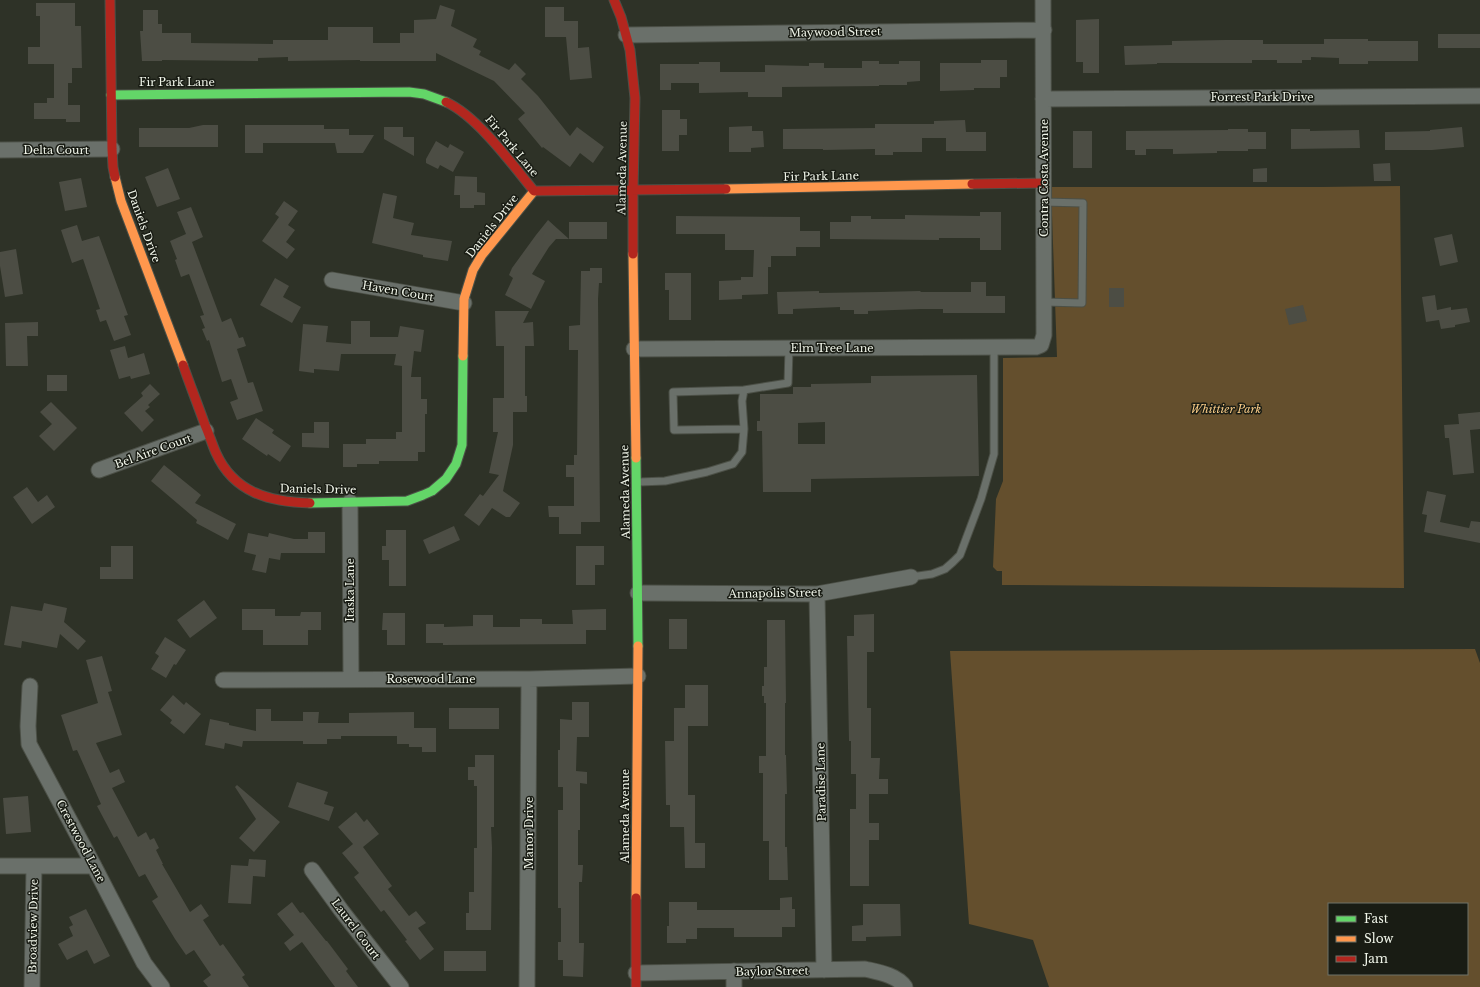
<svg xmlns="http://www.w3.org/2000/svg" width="1480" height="987" font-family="'Libre Baskerville',serif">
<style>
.green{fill:#644f2d;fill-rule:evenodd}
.building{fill:#4c4d44;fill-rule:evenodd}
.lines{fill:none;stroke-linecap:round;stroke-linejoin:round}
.lane-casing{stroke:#4c5047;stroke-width:9}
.street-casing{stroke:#4c5047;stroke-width:17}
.fast-casing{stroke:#4c5047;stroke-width:11}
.slow-casing{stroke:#4c5047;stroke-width:11}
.jam-casing{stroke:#4c5047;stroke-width:11}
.lane{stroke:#6a706a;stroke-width:7}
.street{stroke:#6a706a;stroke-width:15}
.fast{stroke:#63d668;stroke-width:9}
.slow{stroke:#ff974d;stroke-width:9}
.jam{stroke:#b3261e;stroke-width:9}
.labels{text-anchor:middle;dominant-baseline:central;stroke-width:3;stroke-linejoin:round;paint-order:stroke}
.street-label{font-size:11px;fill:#f0f5e9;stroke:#191c14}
.park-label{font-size:11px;font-style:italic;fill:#f9cc88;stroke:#191c14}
</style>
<rect width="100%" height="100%" fill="#2e3227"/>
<path class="green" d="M1400 186 1404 588 1002 585V571H997L993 567 996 499 1003 481V358L1057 357 1051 187H1321Z
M1475 649 1480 663V987H1049L1033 940 969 924 950 651ZM1329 904H1467V974H1329Z"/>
<path class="building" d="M36 3H75V26H81L82 68H72V83H68V105H80V122H66V119H34V103H47V98H54V64H28V47H40V16H36Z
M440 5 455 10 451 26 477 39 473 47 481 51 479 55 509 70 515 63 526 74 521 79 538 96 570 136 577 127 604 147 593 163 580 153 570 167 543 147 542 148 518 119 525 113 494 81 436 53V61H360V60L288 61V57L258 58V61L162 60V61H142L140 31H143V10H158V24H162V33H191V43L273 44V40H328V27H373V43H400V33H414V20L436 19Z
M545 7H564V21H578V48L589 47 592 78 570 80 566 37H545Z
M1099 19V73H1083V62H1076V20Z
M1438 34H1480V48H1438Z
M1324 39H1368V41H1418V61H1368V64H1339V58L1311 57V60H1302V63H1277V60H1252V63H1157V64L1125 65 1124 46 1172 45V41L1225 40H1263V44H1324Z
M981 60H1007V77H1000V88H974V90L940 91V63H981Z
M862 61H879V64H899V61H920V81L907 82V85H879V86L782 87V97H748V92L699 93V83H671V90H660V64H699V62H720V72H765V65L809 66V63H824V68H862Z
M662 110H680V119H687V135H679V151H662Z
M965 120 966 132H986V151H946V138H922V152H893V155H875V149L823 150V149H783V129L875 128V124H934V121Z
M203 125H218V147H139V128H189Z
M245 125H324V129H349V135H374L363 153H337L335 143H263V153H245Z
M752 126V131H763L764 147 751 148V152H729V127Z
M384 127H403V137H414V156L384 139Z
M1462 127 1464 147 1432 150H1385V132L1430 131V130Z
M1228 129H1248V132H1266V149H1248V151H1217V153L1173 154V149H1146V155H1135V150H1126V131L1228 130Z
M1291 129H1310V131L1359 130 1360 148 1291 149Z
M1073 131H1092V168H1073Z
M436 141 448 148 450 144 464 152 453 172 440 165 438 169 426 163V159Z
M1390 163 1391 181H1374L1373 164Z
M168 168 180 199 157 207 145 177Z
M1267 168V182H1253V169Z
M455 176 477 177V192L485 193V205H474V208H460V195H454Z
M81 178 87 207 65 211 59 182Z
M383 193 397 196 393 218 414 223 411 235 452 241 448 261 423 257V255L372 243Z
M284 201 298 211 288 225 295 230 286 242 295 249 287 259 262 241 279 217 275 214Z
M191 207 203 237 192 242 222 322 231 318 239 338 243 337 246 346 237 349 248 383 253 382 263 411 237 420 230 402 238 399 231 379 222 382 209 340 207 341 202 329 205 328 200 316 204 315 200 304 189 274 181 277 175 260 177 259 170 241 186 234 177 212Z
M980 212H1001V250H980V238H939V240L830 239V222H851V216H871V219H905V215L980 216Z
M676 216 800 217V231H820V247H796V256H771V267H768V294L742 295V299L719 300V281L741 280V277H753L754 250H725V234H676Z
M548 220 569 239V222H607V239H556L549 247 532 274 545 281 531 309 505 295 513 278 509 275 512 268 536 235Z
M77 225 82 241 99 236 128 315 124 316 131 335 114 341 106 320 100 322 96 310 100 309 83 259 72 263 61 230Z
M1452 234 1458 262 1440 266 1434 238Z
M16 249 23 294 5 297 0 266V252Z
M590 268H602V283H599L598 299 600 522H581V534H559V517H549L548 506H574V477H566V465H574V455H577L578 350H569V326L580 325 581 271H590Z
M665 273H691V320H669V290H665Z
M275 278 289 286 283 297 301 307 292 323 260 305Z
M971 282H986V296H1005V313H943V309H921L868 311V314H854V310H840V307L793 309V314H778L777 292 819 291V293L880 292 920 291 921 292H971Z
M1109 288H1124V307H1109Z
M1435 295 1437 310 1451 307V310L1467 308 1470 322 1455 325V327L1441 329 1439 320 1426 322 1422 297Z
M1303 305 1307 321 1289 325 1285 309Z
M495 311H529L523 323 533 322 534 346H525V396H527V412H513V445L503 491 520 503 510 517H506L492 508 479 526 464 515 480 494 483 496 499 475 489 473 498 432H493V398H504V346H496Z
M351 321H370V337H398L400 326 424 330 421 352 414 351 411 377H421V399H427V414H425V452H418V461H379V464H357V467H343V444H366V439H396V432H402V366L394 365 396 354H341L339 371 314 369V373L299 371 303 324 328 326 326 342 351 344Z
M38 322V336H27L28 366H6L5 323Z
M125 346 128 358 144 353 150 374 131 379 130 376 119 379 110 350Z
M47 375H67V391H47Z
M977 375 979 476 811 479V492H763L762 431H757V421H760V394H793V387H811V384L871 383V376ZM825 422V444H798V423Z
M150 384 160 394 148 405 150 407 145 411 154 420 142 432 124 413 143 396 141 393Z
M51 402 77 428 54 451 39 436 52 424 40 412Z
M1480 412V429L1470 430 1474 473 1453 475 1449 438H1445L1444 425 1459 424 1458 414Z
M256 418 274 430 272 433 291 446 280 462 268 454 267 456 242 439Z
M314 422H329V448L302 447V433H314Z
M164 465 201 495 195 503 236 524 228 540 196 523 197 520 151 481Z
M27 487 38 502 47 495 55 507 32 524 13 497Z
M1427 491 1446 495 1440 522 1469 528 1471 521 1480 522V543L1424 532 1427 515 1422 514Z
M454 526 460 540 429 554 423 540Z
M386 530H406V586H389V560H382V546H386Z
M308 532H325V553H281L280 560 269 558 266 573 252 570 256 555 244 552 248 533 268 537 269 533 294 539H308Z
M111 546H133V579H100V567H111Z
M576 546H604V565H595V585H576Z
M204 600 217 618 190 638 177 620Z
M44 603 67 608 64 622 86 641 78 650 60 634 57 648 22 641 21 648 4 645 11 606 42 611Z
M242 609H275V616H300L301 612H321V630H308V645H263V630H242Z
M606 609V630H586V644L443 645V643H426V624H444V627L473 626V615H493V627H520V619H542V624H573L572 610Z
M383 613H405V645H387V630H382Z
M874 614V652H867V708H871V758H880L879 779H888V794H869V823H879V840H869V886H850V809H856V774H851V741H849L847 636H854V615Z
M669 619H687V649H669Z
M767 620H785L786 703H785V755H786L787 794H785V847H787L788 880H769V841H763V773H759V756H766V703H764V696H762V686H764V667H767Z
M165 637 186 650 176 665 174 664 166 678 151 669 159 656 155 653Z
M102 656 112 691 108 692 122 735 96 743 110 773 119 769 125 782 112 788 138 837 146 832 150 840 154 838 159 848 156 850 163 864H162L190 912 201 904 209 916 203 920 220 946 223 944 245 975 242 977 249 987H208L203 981 211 975 194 950 186 955 175 939 152 901 158 897 145 874 139 877 117 836 114 838 97 806 101 804 77 750 73 751 61 715 98 703 86 660Z
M685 685H708V726H688V795H695V843H705V868H685L684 827H670V805H666L665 741H674V708H685Z
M173 695 184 705 186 702 201 714 184 734 170 723 172 720 160 710Z
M572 702H589V737H577L576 771 587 772V784L580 783V830H578V865H583L582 882H579V943H584L583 977 563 976V960H558V942H561V908H558V810H563V787H558V750H560V719L572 720Z
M449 708H499V729H449Z
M256 709H271V721H303V712H319L318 723H349V713L414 712V728H436V752H422V747H409V744H397V736H341V739H327V744H303V741H243L242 747 225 743 224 749 205 745 210 719 229 723V725L256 731Z
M475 755H494V827H491L492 848 491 930H466V913H469V892H474V848H477V786H474V780H468V767H475Z
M297 782 328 792 324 804 334 807 329 821 288 807Z
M237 785 280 822 254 852 239 838 256 819 235 787Z
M28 796 31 832 6 834 3 798Z
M356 812 364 822 367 819 379 834 363 847 392 886 388 889 409 916 416 911 426 923 418 928 434 949 420 960 405 941 407 940 384 910 381 912 354 877 359 873 342 853 353 844 338 827Z
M249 859 266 860 265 877 253 876 251 904 228 903 231 865 248 866Z
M792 897V909H795V927H782V937H734V928H697V939H686V943H667V926H669V902H697V910H780V898Z
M292 902 300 913 303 912 326 941H327L348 969 346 971 358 987H335L302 942 290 951 284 943 294 935 277 914Z
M863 904H900L901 936 866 937V941H852V926L863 925Z
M86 909 110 956 94 964 87 950 67 960 58 944 73 936 69 927 73 925 69 917Z
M444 951H486V971H444Z"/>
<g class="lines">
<g class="lane-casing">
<path id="lane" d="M1044 202 1083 203 1082 303 1044 302
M744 390 673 392 674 430 744 429
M639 482 665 481 707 472 733 464 742 452 744 429 742 401 744 390 788 383 789 348
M911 577 932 574 945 569 953 562 960 555 981 499 994 454V347"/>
</g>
<g class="street-casing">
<path id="street" d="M626 35 1044 30
M1043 99 1480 96
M1 150 112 149
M332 280 464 303
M634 349 1036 347 1041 345 1044 335 1043 0
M99 470 206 431
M350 502 351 678
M638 593 817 594 911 577
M817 594 824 970
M223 680 529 679 638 676
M30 686 28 726 29 744 94 866 144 963 162 987
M0 866H94
M312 870 341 910 401 987
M636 973 865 969C878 972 897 975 905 987
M32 987 34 866
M527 987 529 679
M734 987V971"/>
</g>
<g class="fast-casing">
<path id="fast" d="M111 95 409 92 424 94 446 102
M636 458 638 646
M310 503 407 501 423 495 432 491 446 479 456 464 462 445 463 356"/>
</g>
<g class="slow-casing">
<path id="slow" d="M115 177 121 201 183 365
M726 189 972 184
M633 254 636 458
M463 356 464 299 473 270 482 255 534 191
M636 898 638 646"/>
</g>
<g class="jam-casing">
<path id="jam" d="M110 0 112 149 113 167 115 177
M614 0 621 17 630 50 635 98 633 191V254
M446 102C477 116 512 164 534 191L726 189
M972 184 1044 183
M183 365C190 385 198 405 205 425 209 434 212 444 216 453 234 493 270 502 310 503
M636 987V898"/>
</g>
<use href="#lane" class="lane"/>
<use href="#street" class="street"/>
<use href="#fast" class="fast"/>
<use href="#slow" class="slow"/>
<use href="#jam" class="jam"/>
</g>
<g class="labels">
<g class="street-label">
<text transform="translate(835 32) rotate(-1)">Maywood Street</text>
<text x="177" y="82">Fir Park Lane</text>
<text x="1262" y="97">Forrest Park Drive</text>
<text transform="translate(512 146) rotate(50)">Fir Park Lane</text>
<text x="56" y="150">Delta Court</text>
<text transform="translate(622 168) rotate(-89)">Alameda Avenue</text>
<text transform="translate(821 176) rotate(-1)">Fir Park Lane</text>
<text transform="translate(1044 178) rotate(-90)">Contra Costa Avenue</text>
<text transform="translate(144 226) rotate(70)">Daniels Drive</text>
<text transform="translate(492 226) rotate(-52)">Daniels Drive</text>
<text transform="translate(398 291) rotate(10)">Haven Court</text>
<text x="832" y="348">Elm Tree Lane</text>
<text transform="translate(153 451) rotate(-20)">Bel Aire Court</text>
<text transform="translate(318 489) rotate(1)">Daniels Drive</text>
<text transform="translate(625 492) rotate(-91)">Alameda Avenue</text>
<text transform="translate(350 590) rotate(-90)">Itaska Lane</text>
<text transform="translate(775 593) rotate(-1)">Annapolis Street</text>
<text x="431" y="679">Rosewood Lane</text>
<text transform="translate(821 782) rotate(-91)">Paradise Lane</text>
<text transform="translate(625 816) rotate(-90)">Alameda Avenue</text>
<text transform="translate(529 833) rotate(-90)">Manor Drive</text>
<text transform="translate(81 841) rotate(62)">Crestwood Lane</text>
<text transform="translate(33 926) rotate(-89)">Broadview Drive</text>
<text transform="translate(356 929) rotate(53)">Laurel Court</text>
<text transform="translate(772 971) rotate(-1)">Baylor Street</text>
</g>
<g class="park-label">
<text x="1226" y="409">Whittier Park</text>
</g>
</g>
<rect x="1328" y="903" width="140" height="72" fill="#191c14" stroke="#6f7369"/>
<rect x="1336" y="916" width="20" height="6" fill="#63d668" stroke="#6f7369"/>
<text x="1364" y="923" font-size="12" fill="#f0f5e9">Fast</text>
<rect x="1336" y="936" width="20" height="6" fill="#ff974d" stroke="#6f7369"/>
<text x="1364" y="943" font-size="12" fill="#f0f5e9">Slow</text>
<rect x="1336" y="956" width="20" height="6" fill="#b3261e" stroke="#6f7369"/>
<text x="1364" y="963" font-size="12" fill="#f0f5e9">Jam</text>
</svg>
